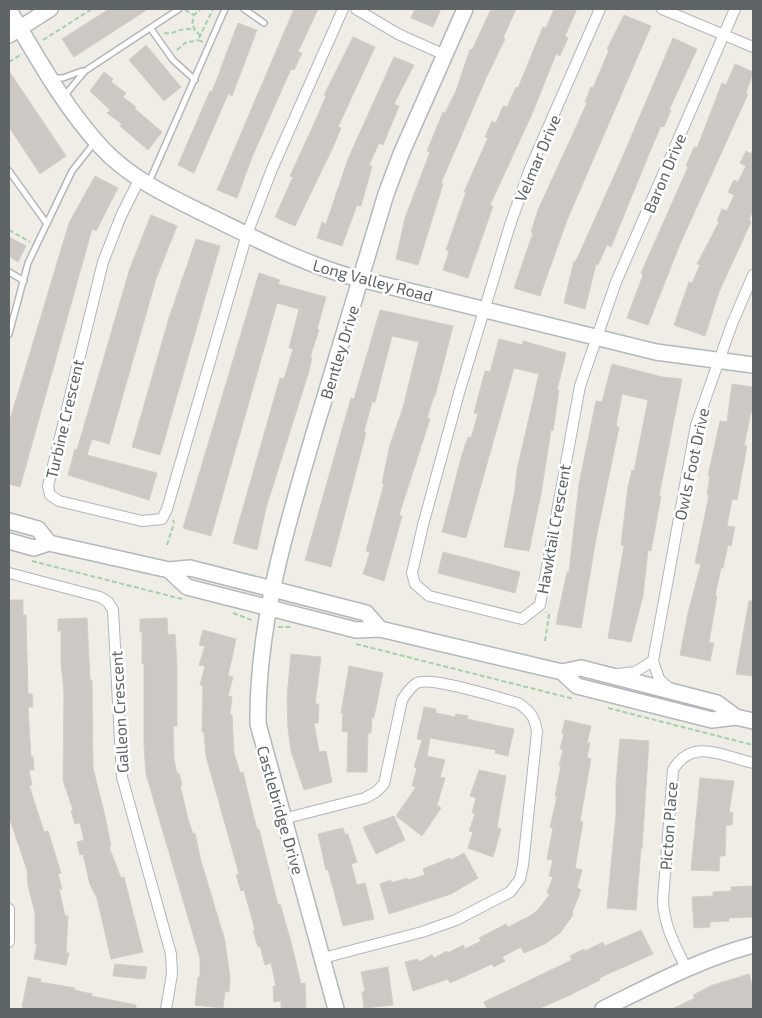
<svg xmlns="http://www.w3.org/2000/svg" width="762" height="1018" font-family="'Exo 2',sans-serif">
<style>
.building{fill:#ccc8c4;stroke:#d5cdc5}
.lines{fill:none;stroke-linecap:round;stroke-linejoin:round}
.lane-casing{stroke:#b2b6b9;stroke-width:8}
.street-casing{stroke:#b2b6b9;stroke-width:12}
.secondary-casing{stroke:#b3b8bb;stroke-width:18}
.path{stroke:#a4d2a8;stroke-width:2;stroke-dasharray:5 2.5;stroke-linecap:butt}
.lane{stroke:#fff;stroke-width:5}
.street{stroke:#fff;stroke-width:10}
.secondary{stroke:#fff;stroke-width:15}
.labels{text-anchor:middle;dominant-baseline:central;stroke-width:5;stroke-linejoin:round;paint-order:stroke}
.street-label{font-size:16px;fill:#5f6467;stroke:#fff}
</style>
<rect width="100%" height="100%" fill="#f0ede7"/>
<path class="building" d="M109 9H148L74 57 62 39Z
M294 9H318L298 52 302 53 294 70 291 69 252 157 237 198 217 190Z
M415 9H441L433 27 411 18Z
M491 9H516L503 38 505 39 486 78 441 183 443 184 418 265 396 259 405 218 430 152 427 151 443 112 445 113 456 91 470 49 472 50Z
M554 9H577L565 36 568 38 560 56 556 54 532 114 490 205 493 206 468 278 443 270 449 251 446 250 466 192H464L488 138 485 137 492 121 496 123 503 106 507 107 516 87 518 88 543 27 546 28Z
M624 15 651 26 567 220 540 296 514 288 533 233 531 232 538 210 587 103 585 102 591 87 593 88 609 50 607 49Z
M238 23 257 30 232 96 228 94 194 173 178 165 210 91 212 92Z
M353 37 375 47 338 127 341 128 333 147 295 226 275 217 293 177 290 176 318 115 326 96 324 95Z
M673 38 697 49 669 110H671L664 127 661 126 651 149 611 247 607 245 598 265 596 264 585 309 564 303 574 261H576L623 156Z
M146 45 181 87 164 101 129 60Z
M394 57 414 65 394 104 399 106 383 145 379 143 369 165 372 166 361 206 357 205 342 246 317 238 322 222 326 224 348 159Z
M735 64 753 72 746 93 748 94 680 244 648 325 627 318 643 275 641 273 688 167 686 166 694 147 697 148 722 83 726 85Z
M9 71 66 156 40 174 9 127Z
M104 72 113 79 111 82 126 93 123 97 136 107 135 109 162 132 148 150 120 126 122 124 107 113 110 110 90 91Z
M753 150V210L749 220 751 222 719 292 705 336 674 325 689 282 692 283 700 265 697 264 719 222 717 221 722 209 727 211 734 195 728 192 734 180 738 182 746 166 740 163 746 151 751 154Z
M95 176 118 188 96 231 92 229 20 487 9 484V423L69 223Z
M151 215 177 226 156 279 109 444 92 439 87 455 157 473 149 500 68 475 75 449 77 450 130 268Z
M9 237 26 246 18 262 9 256Z
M196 239 220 246 160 455 132 447 169 318Z
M259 273 280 280 278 284 326 297 317 329 319 330 310 357H312L309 371 266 508 257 550 233 543 276 392 280 378 284 379 293 349 289 348 299 309 277 303 211 536 183 528Z
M380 310 453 326 435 396H434L427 418 430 419 399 515 402 516 384 581 363 574 370 552 366 551 384 484 382 483 390 445 403 408 419 342 392 336 375 402H372L364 432 366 433 331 567 305 560 351 398 354 399Z
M499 339 522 345 523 341 566 353 557 390H559L553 431 551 430 541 494 529 551 504 547 515 490 517 470 539 374 514 368 466 538 442 532 461 458 468 437 471 438 478 414 474 413 485 371 490 372Z
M612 364 662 377 682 379 659 496H661L651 551 648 550 643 596 631 642 608 638 624 546 621 545 628 487 632 470 634 471 648 400 622 394 616 426 619 427 595 544 581 628 556 624 567 572H569L579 484 596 401 602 402Z
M732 384 753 387V412H751L744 446H747L737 500 732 499 727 526 735 527 731 546 728 545 723 568H721L715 595 717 596 709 642 714 643 710 661 680 655 688 613 701 564 695 563 709 495H707L710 476H708L720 421 727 422Z
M443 552 520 572 515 593 438 573Z
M9 600H23V615H26L28 694H32L33 707H28L31 757H33L34 770H29L32 785H29L44 832 48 831 61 873 58 874 62 889H59L65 916H68L66 953H69L66 965 34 959 37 944H35V913L28 885 27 870 9 817Z
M749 601H753V676L736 674Z
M87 618 90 680H92L93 768 105 816 111 846 109 847 121 878 124 877 143 952 111 959 97 898 90 885 83 854 80 855 77 842 84 840 80 823 75 824 71 811 73 810 63 780 64 693 61 663V631H58V619Z
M167 618 168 635 175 634 177 666V726H173L174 759 177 774 179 773 182 785H180L188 819 193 834 195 833 201 861 225 941 230 978 229 992 225 991 223 1008 195 1005 198 977H200V958L146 774 144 745V664H142V632H140V619Z
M203 630 236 639 228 676 233 677 228 696 232 697 230 715H232L234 753 240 773 243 772 252 810 257 829H259L278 905 280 904 291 942 301 984 305 983 306 1009H281V1001L274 1002 273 986H276L271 963 265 965 260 946 258 947 253 931 255 930 244 890 241 891 236 875 239 874 206 756 204 732H202L203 686 200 685 205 666 199 665 205 646 199 645Z
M291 654 321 657 315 704H319L318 723H314L319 752 326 751 332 782 304 790 291 751 288 728 287 697Z
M349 666 383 673 374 717H372L371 733H368L367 772H347L348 732 342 731 343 713H341Z
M424 707 436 709V713L455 717 456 714 468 716 467 719 514 729 508 756 495 753 496 750 430 738 427 756 445 760 440 777 445 778 437 805 441 808 422 836 396 816 416 787 412 786 417 768 414 767 422 740 417 739Z
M565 720 591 726 587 743H590L587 757 591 759 580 821 583 822 575 868 582 870 577 888 581 890 572 913 573 915 560 933 545 944 524 953 521 947 502 957 505 961 494 967 492 964 450 983 448 979 413 991 405 962 418 959 419 962 432 955 434 958 447 951 448 953 463 945 465 949 481 941 479 938 506 924 508 927 530 916 538 910 550 894 547 893 553 877 549 876 553 860 547 859 553 828 550 827 557 797 555 796 561 766H559L563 750 560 749 564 734 562 733Z
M620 739 649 741 642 848H641L636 910 607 908 616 814V783Z
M479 770 506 776 497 827 501 829 493 857 468 848 473 832 469 831 475 814 472 813 476 798 470 796Z
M700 778 734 781 729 812 733 813 732 825H726L725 856H720L719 871 691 870Z
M394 816 405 840 376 854 363 827Z
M343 828 345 834H348L357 862 351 864 357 885 365 883 374 919 343 926 328 869 326 870 318 834Z
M464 853 478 878 451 894 389 914 380 884 391 880V883L407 878 408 880 425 875 423 869 450 858 451 860Z
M753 886V917L729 918V921L710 922V927L694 928 692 897 713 896V892L731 891V887Z
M641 930 653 954 599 978 600 980 568 996 538 1009H487L484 1002 572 960 570 956 584 949 585 951 603 942 605 946Z
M115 964 147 967 145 979 113 976Z
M388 967 393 1005 364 1008 362 992 365 991 361 972Z
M749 974 753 988V1009H672L695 998 693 995 713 985Z
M28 977 41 979 40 982 75 988 74 990 92 994 91 996 136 1005V1009H33L22 1007Z"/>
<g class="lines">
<g class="lane-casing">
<path id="lane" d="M244 9 264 23
M151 29 173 60 195 80
M52 78H63L82 71
M65 95 85 71 179 9
M9 171 47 224
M149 182 225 9
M9 272 24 281
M9 334 28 263 72 171 95 142"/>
</g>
<g class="street-casing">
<path id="street" d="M356 9 398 34 445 55
M600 9 529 171 510 225 459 393 423 525 412 573 415 584 429 596 522 619 540 605 580 386 616 282 735 9
M662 9 753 47
M139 180 121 216 103 262 48 486 50 495 59 501 142 521 162 519 167 509 247 234 272 169 343 9
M9 573 100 597 108 602 113 610 122 777 171 954 172 974 166 1009
M618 674 635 672 653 661
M670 689 659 679 653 661 696 425 732 324 753 275
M283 819 365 798 376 792 384 784 402 700C406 694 410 687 417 683 431 676 499 698 518 703 530 711 535 717 537 732L523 865 520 879 510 892 456 920 422 932 323 958
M9 909V942
M686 968C675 945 664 926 663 900L673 770C692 737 723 756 753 763"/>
</g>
<g class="secondary-casing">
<path id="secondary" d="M9 10C37 57 64 107 102 148 133 181 173 198 213 218 258 240 301 262 348 276L656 352 753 365
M9 35 50 9
M9 521 38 529 49 543
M9 541 34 548 49 543 169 570 190 568 366 613 380 629
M169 570 187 587 356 630 380 629 562 672 581 668 717 703 736 717 753 721
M562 672 577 686 712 720 736 717
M336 1009 258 724C257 624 286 528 314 433 338 353 362 274 386 194L401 154 465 9
M603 1009C652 985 700 959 753 945"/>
</g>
<path class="path" d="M185 10 194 15
M164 33C176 35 180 26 195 30
M200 36 192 25 194 15 201 9
M43 40 92 9
M203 42 198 40 213 9
M177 50 185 43 198 40
M9 62 22 54
M9 230 30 242
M167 545 174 523 173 520
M32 561 182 599
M233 613 254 621
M278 627H291
M545 641 549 615 546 612
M356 644 574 699
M608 708 753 745"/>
<use href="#lane" class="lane"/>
<use href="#street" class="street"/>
<use href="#secondary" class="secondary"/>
</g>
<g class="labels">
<g class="street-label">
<text transform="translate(537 158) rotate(-67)">Velmar Drive</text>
<text transform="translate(664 173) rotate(-67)">Baron Drive</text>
<text transform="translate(373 280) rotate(15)">Long Valley Road</text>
<text transform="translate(339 352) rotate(-73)">Bentley Drive</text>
<text transform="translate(64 419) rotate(-77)">Turbine Crescent</text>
<text transform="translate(691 464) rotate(-78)">Owls Foot Drive</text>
<text transform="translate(553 529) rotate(-80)">Hawktail Crescent</text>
<text transform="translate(119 712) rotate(-93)">Galleon Crescent</text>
<text transform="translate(281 810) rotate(74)">Castlebridge Drive</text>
<text transform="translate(668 826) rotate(-86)">Picton Place</text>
</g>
</g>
<rect width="762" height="1018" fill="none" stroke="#5f6467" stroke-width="20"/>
</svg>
